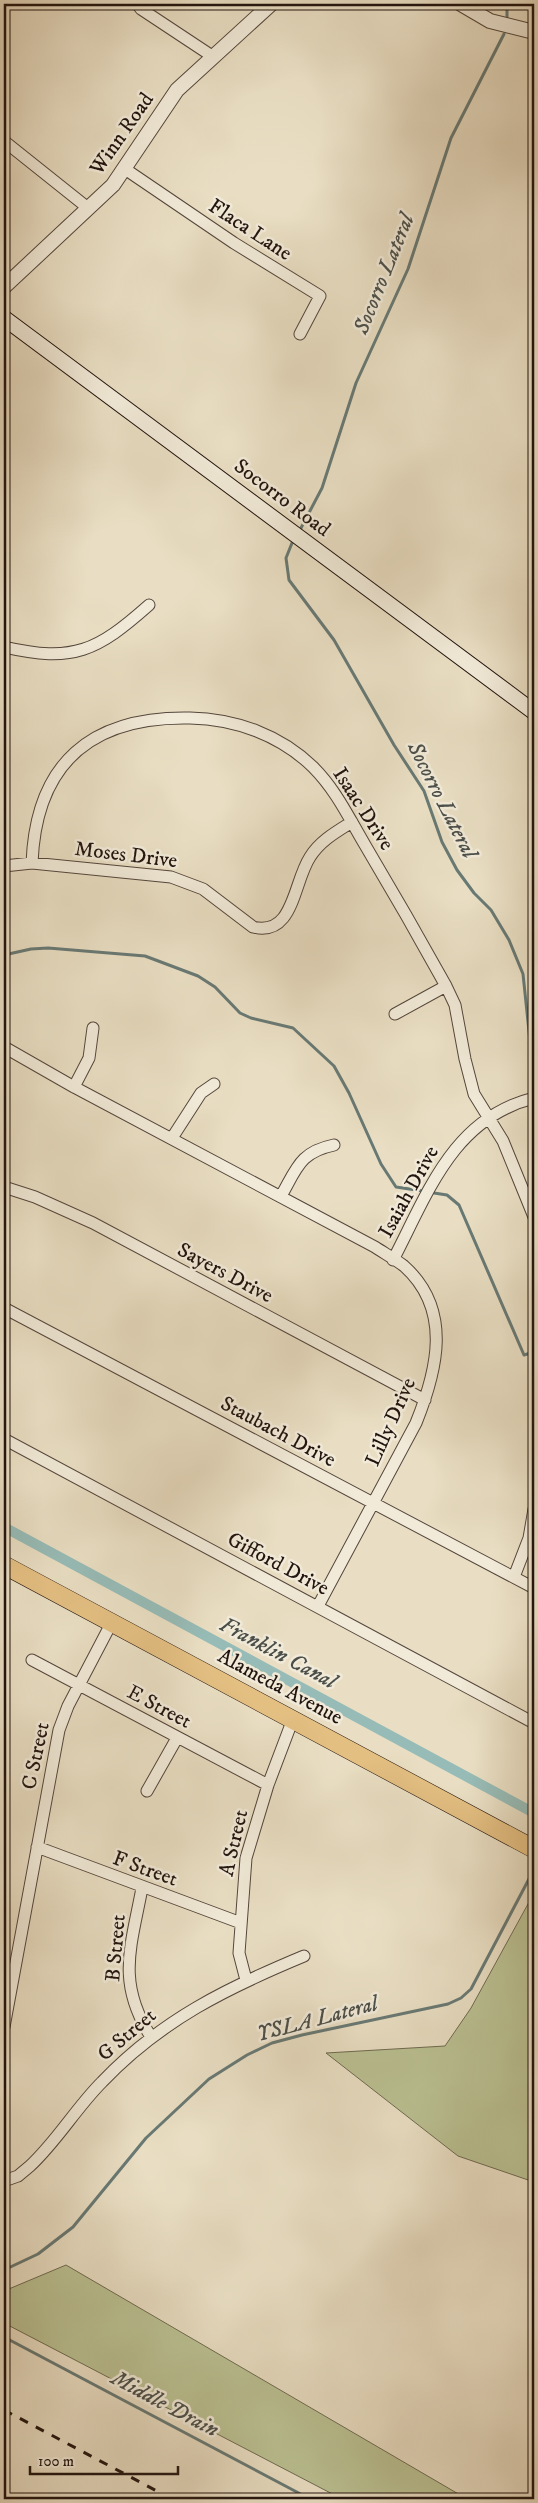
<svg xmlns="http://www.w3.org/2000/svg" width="538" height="2503" font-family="'IM FELL DW Pica',serif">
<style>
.green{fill:#bac092;stroke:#6e6a50}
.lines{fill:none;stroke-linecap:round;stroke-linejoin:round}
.stream{stroke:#687974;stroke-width:3}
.canal{stroke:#97bcb7;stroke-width:10}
.minor-casing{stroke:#54463c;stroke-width:13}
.tertiary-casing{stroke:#54463c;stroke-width:16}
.secondary-casing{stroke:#22140f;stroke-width:17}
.primary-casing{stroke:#22140f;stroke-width:19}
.minor{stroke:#f1ead8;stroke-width:11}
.tertiary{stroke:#f1ead8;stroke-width:14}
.secondary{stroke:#f1ead8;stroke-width:15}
.primary{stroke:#e4bf82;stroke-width:18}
.rail{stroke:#22140f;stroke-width:3;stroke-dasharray:9 9;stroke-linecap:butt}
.labels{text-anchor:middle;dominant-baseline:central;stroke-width:5;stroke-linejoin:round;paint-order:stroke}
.street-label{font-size:21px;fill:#22140f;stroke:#f1ead8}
.water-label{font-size:22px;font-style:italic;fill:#4b4f4a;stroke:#f1ead8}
</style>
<rect width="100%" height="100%" fill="#e9dec3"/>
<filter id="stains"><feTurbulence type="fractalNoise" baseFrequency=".004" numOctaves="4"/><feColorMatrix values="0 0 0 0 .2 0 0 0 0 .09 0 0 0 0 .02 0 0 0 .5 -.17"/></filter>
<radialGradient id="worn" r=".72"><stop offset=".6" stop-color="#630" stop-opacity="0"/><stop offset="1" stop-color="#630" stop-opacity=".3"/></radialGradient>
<path class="green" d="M534 1893V2182L458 2156 326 2053 445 2046 471 2008Z
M66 2265 467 2499H342L4 2323V2291Z"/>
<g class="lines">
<path class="stream" d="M507 19V4
M301 528 322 488 356 383 408 269 451 138 504 34
M292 543 286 558 289 580 334 640 394 745 424 791 442 842 457 870 474 893 491 910 509 940 523 974 530 1041 534 1054
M4 955 31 949 48 948 145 956 198 976 215 987 240 1013 251 1018 293 1028 334 1066 349 1093 381 1164 396 1187 423 1191
M434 1193 447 1195 459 1205 524 1355 534 1352
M4 2270 38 2254 73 2227 146 2138 209 2079 247 2055 272 2043 302 2035 448 2004 461 1998 471 1989 530 1877
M4 2337 310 2499"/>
<path class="canal" d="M4 1527 534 1813"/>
<g class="minor-casing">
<path id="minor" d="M137 4 141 9 212 56
M4 141 88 208
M125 169 234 243 320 296 300 334
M4 647C74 663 97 651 149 605
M32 863C36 763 91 716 190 718 236 719 280 735 313 767 336 790 349 818 365 845 393 892 420 939 446 986L455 1005 465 1059 474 1094 503 1141 534 1217
M4 866 32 863 171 877 203 889 253 927C294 937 293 883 310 857 320 841 336 832 352 822
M395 1014 446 986
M4 1047 74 1087 375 1247C384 1253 395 1259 404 1266 453 1310 437 1371 416 1423L318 1606
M74 1087 89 1058 93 1028
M172 1138 201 1093 214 1084
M4 1187 35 1197 93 1223 425 1400
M281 1196C297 1168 300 1152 334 1145
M393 1260C428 1193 453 1118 534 1098
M4 1308 534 1588
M4 1439 534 1723
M514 1577 529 1538 534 1509
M32 1660 268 1785
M147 1791 177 1738
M37 1847 241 1923
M142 1888C131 1947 116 1982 151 2037
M246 1980 239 1953 246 1858 268 1785 293 1719
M4 2027 59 1730 68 1706 112 1622
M4 2181 18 2176 30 2166C57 2141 76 2108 102 2082 161 2020 227 1988 304 1956"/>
</g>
<g class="tertiary-casing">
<path id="tertiary" d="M461 4 490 21 534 32
M4 287 113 185 177 90 271 4"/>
</g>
<g class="secondary-casing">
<path id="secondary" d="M4 318 534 712"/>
</g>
<g class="primary-casing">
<path id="primary" d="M4 1565 534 1849"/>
</g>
<use href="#minor" class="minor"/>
<use href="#tertiary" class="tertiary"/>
<use href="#secondary" class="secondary"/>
<use href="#primary" class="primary"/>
<path class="rail" d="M4 2410 172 2499"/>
</g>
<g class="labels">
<g class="street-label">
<text transform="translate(122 134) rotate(-55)">Winn Road</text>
<text transform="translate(250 230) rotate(33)">Flaca Lane</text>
<text transform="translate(282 498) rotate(37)">Socorro Road</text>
<text transform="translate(363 809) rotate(57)">Isaac Drive</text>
<text transform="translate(126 855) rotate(7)">Moses Drive</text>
<text transform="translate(409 1192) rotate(-61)">Isaiah Drive</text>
<text transform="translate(225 1273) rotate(28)">Sayers Drive</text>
<text transform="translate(391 1422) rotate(-66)">Lilly Drive</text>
<text transform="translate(278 1432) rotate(28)">Staubach Drive</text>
<text transform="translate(278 1564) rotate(28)">Gifford Drive</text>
<text transform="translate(280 1687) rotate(28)">Alameda Avenue</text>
<text transform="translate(159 1707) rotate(28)">E Street</text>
<text transform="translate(36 1756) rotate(-78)">C Street</text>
<text transform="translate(234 1843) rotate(-77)">A Street</text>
<text transform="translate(145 1869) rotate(20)">F Street</text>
<text transform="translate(116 1948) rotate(-85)">B Street</text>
<text transform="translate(127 2035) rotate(-40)">G Street</text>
</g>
<g class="water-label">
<text transform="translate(384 274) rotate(-68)">Socorro Lateral</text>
<text transform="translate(442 800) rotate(63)">Socorro Lateral</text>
<text transform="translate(278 1653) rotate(28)">Franklin Canal</text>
<text transform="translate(317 2019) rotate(-15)">YSLA Lateral</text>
<text transform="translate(165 2404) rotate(28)">Middle Drain</text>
</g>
</g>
<rect width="538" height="2503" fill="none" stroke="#e9dec3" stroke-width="20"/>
<rect x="5" y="5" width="528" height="2493" fill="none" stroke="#22140f" stroke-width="2.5"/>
<rect x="10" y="10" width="518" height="2483" fill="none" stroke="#22140f"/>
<path d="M30 2466v8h148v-8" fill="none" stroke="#22140f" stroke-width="2.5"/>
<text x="38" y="2466" font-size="15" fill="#22140f" stroke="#f1ead8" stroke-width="4" paint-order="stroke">100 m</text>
<rect width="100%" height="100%" filter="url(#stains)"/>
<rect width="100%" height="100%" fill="url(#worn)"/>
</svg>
